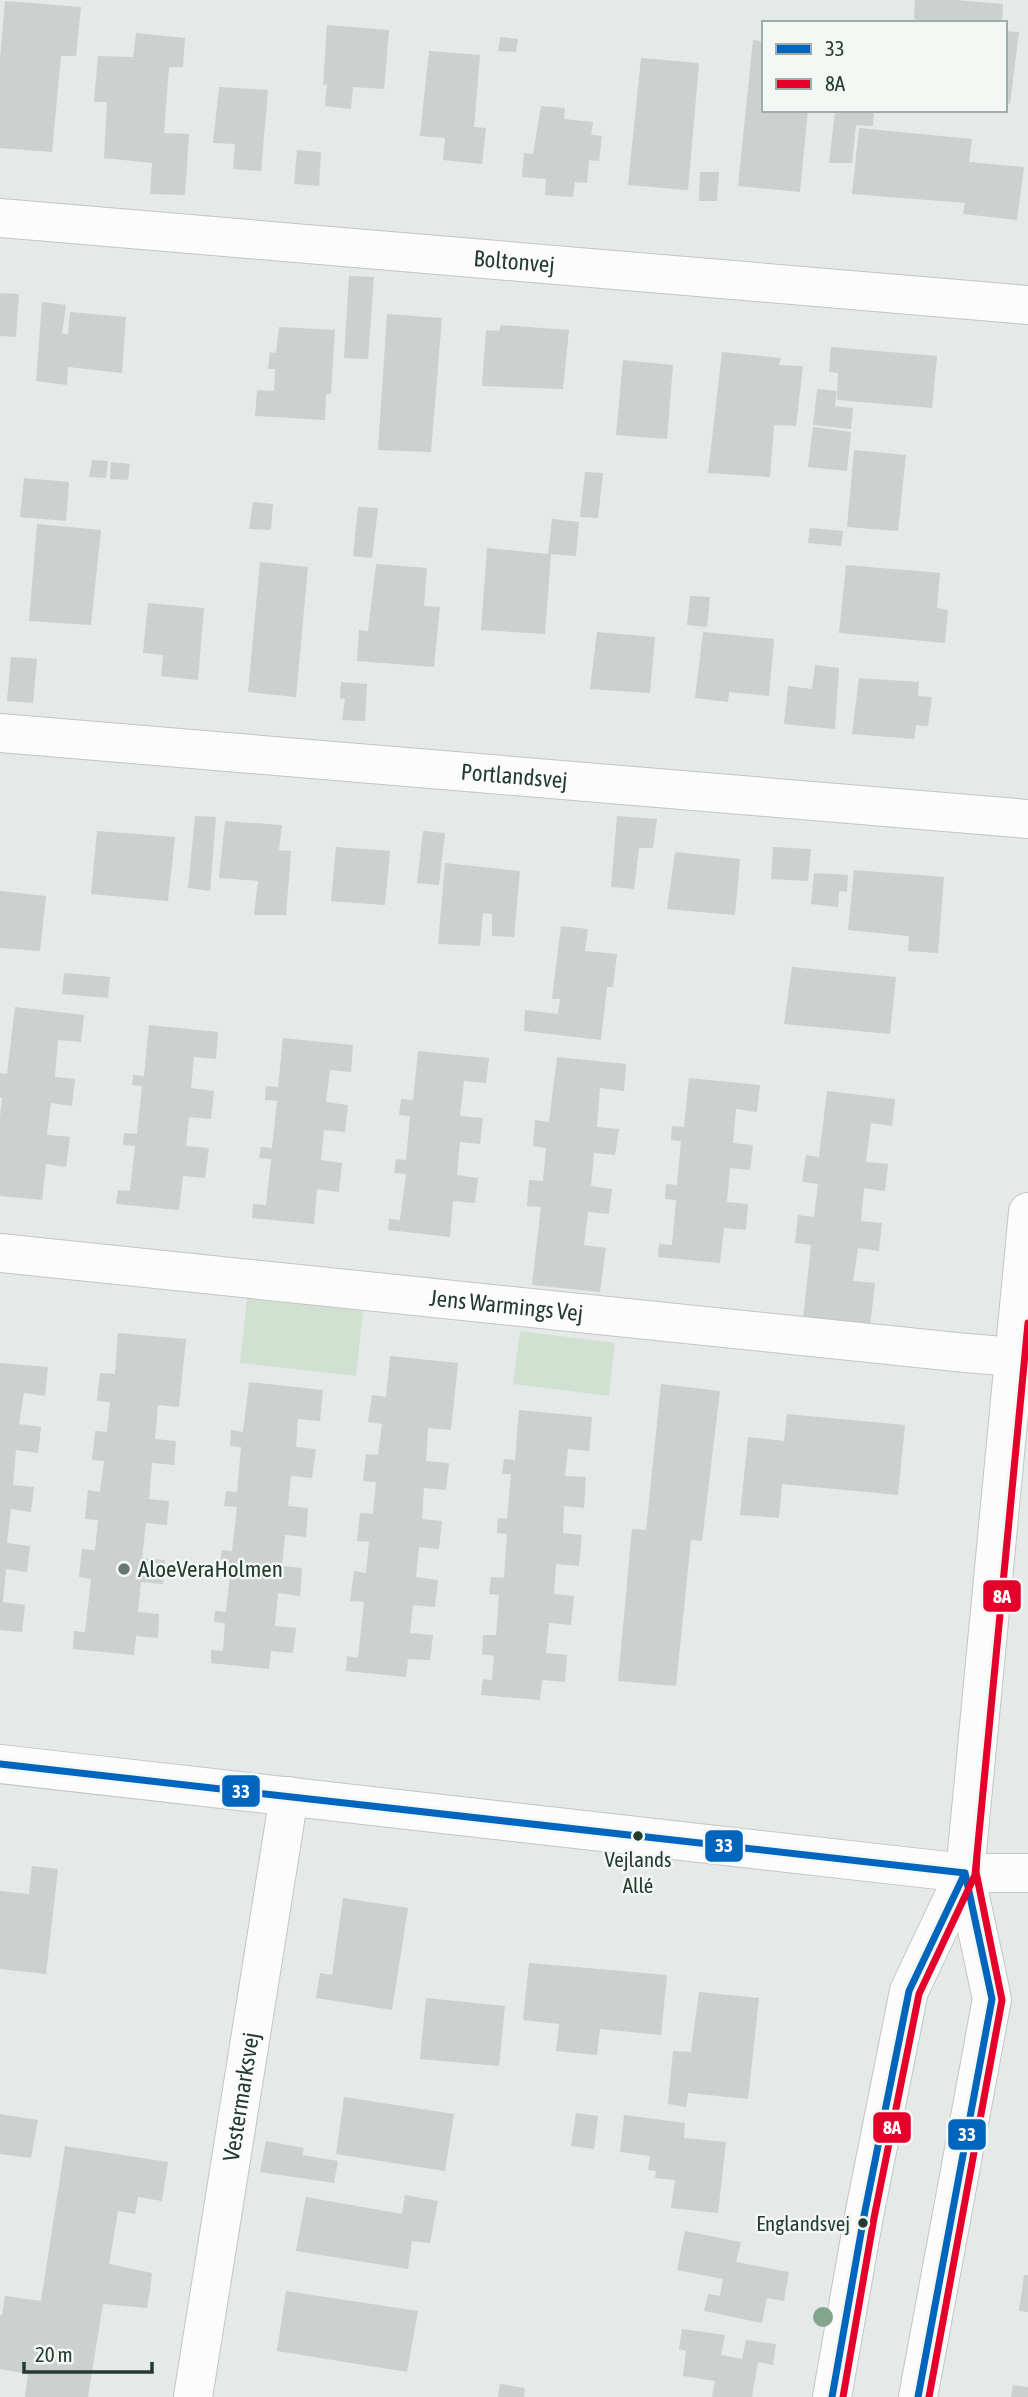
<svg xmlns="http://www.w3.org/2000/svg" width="1028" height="2397" font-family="'Asap Condensed',sans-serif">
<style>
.green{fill:#d0e1d2}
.building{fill:#ccd0ce}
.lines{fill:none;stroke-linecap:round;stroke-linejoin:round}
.minor-casing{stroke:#c2c6c4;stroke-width:40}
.tertiary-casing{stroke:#c2c6c4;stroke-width:40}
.minor{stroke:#fbfcfb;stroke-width:38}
.tertiary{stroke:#fbfcfb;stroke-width:38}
.bus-1-casing{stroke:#f3f8f5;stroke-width:12}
.bus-2-casing{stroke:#f3f8f5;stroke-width:12}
.bus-1{stroke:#0065bd;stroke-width:7}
.bus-2{stroke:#e4002b;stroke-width:7}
.tree{fill:#83a58c}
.poi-dot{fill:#687871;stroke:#f3f8f5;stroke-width:2.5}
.bus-dot{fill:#243b31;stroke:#f3f8f5;stroke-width:2.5}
.labels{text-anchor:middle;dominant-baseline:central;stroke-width:5;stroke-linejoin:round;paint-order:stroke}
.bus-label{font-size:21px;fill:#243b31;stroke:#f3f8f5}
.street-label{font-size:23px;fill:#243b31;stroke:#f3f8f5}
.poi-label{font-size:23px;fill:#243b31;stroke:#f3f8f5;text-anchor:start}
.line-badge{stroke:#f3f8f5;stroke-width:2.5}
.badge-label{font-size:19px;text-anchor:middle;font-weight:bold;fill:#fff}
</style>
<rect width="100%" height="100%" fill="#e5e9e7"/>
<path class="green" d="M247 1298 363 1311 356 1376 240 1363Z
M520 1331 615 1343 609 1396 513 1384Z"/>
<path class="building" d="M915 0H956L1003 4 1002 23H930L914 19Z
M5 1 81 7 76 56H61L52 152 0 148V59Z
M327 25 389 30 384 89 353 87 351 109 325 106 327 84 323 85Z
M1005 31 1019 32 1010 104H1005Z
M136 33 185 38 183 67H169L164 133 189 134 185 195 150 194 152 163 104 158 107 102H94L98 56 133 57Z
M500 37 518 39 516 52 498 51Z
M753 40 764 42V110H808L800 192 738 186Z
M429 51 480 55 474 127 486 128 482 164 443 160 445 138 420 136Z
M641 58 699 63 688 190 628 185Z
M219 87 268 90 261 171 233 169 235 144 213 143Z
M541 106 565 108 564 119 593 122 591 135 602 136 599 161 589 160 587 183 575 182 573 197 545 195 546 179 522 177 524 153 533 154Z
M854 110 874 112 873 126 856 125 852 163H829L835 112 854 113Z
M859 128 972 139 969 162 1024 167 1017 220 963 214 965 203 852 194Z
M297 150 321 152 319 186 294 184Z
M700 172H719L717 201H699Z
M349 276 374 277 368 359 344 358Z
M0 293 19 294 16 337 0 336Z
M42 302 66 305 62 334H68L70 312 126 317 122 373 68 367 67 385 36 381Z
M387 314 442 318 431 452 378 450Z
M501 325 569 330 563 389 482 386 486 330 499 331Z
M279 327 335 330 331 394H326L325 420 255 416 257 390 274 391 275 369H268L270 352 276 353Z
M831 347 937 356 932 408 837 400 838 373 829 372Z
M722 352 781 358 779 365 803 366 796 426 774 425 770 477 708 473Z
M623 360 673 365 667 439 616 435Z
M817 389 837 391 835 406 853 408 851 429 813 425Z
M813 427 851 432 847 471 808 467Z
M854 450 906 455 898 531 847 527Z
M92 460 108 461 106 478 89 477Z
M111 462 130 464 128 480 110 479Z
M585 472 603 473 598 518 580 517Z
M24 478 69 482 66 521 20 517Z
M253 502 273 504 271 530 249 529Z
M358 507 378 508 372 558 353 556Z
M552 519 579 522 576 556 551 554 545 634 481 630 487 548 548 554Z
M37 524 101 530 91 625 29 621Z
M810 528 843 531 841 546 808 543Z
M260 562 308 567 296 697 248 692Z
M376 564 427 568 424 606 440 607 434 667 357 661 359 630 368 631Z
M846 565 940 573 937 608 948 610 945 643 839 633Z
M690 596 710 597 707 627 687 625Z
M148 603 204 608 198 680 161 676 163 655 143 653Z
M597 632 655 637 650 693 590 689Z
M703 632 774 639 769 696 729 692 728 702 695 698Z
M11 657 37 659 33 703 7 701Z
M815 665 839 668 835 729 784 724 788 686 812 689Z
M859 678 919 682 918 696 932 697 928 726 916 725 914 739 852 734Z
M341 682 367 684 365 721 342 720 345 699 340 698Z
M195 816 216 817 210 891 188 888Z
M617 816 657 819 653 848H639L634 889 611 887Z
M225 821 282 825 279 850 291 851 286 915H254L258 881 219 878Z
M97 831 175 837 168 901 91 894Z
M423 831 445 833 439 885 417 883Z
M336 847 390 851 385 905 331 901Z
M773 847 811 849 808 881 771 879Z
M675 852 740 859 735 915 667 909Z
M445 863 520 871 514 937 492 936V914L483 913 480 946 438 944Z
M854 870 944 877 938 953 908 951 909 936 848 930Z
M814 873 848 875 847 892 839 891 838 907 811 904Z
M0 891 46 896 40 951 0 948Z
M561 926 588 929 585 951 617 954 613 987H607L601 1040 524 1031 525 1010 558 1014 560 999H552Z
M792 967 896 977 890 1034 784 1024Z
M64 973 110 977 108 998 62 994Z
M15 1007 84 1015 81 1042 58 1040 55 1077 75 1079 72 1106 51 1103 47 1135 70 1137 66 1167 46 1164 42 1200 0 1196V1117L2 1098 0 1097V1073L7 1074Z
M149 1025 218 1032 216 1059 194 1057 191 1088 214 1091 211 1119 189 1117 186 1146 209 1148 205 1178 183 1176 179 1210 116 1204 118 1190 130 1191 135 1146 123 1145 124 1133 137 1134 142 1086 132 1085 133 1075 144 1076Z
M283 1038 353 1045 351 1072 330 1070 326 1102 348 1105 345 1132 324 1130 321 1160 342 1163 339 1192 317 1189 314 1224 252 1218 253 1204 266 1205 271 1159 259 1158 261 1147 272 1148 277 1101 265 1100 266 1086 278 1087Z
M418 1051 489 1058 486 1083 464 1081 460 1116 483 1118 480 1144 460 1142 457 1175 478 1178 475 1203 453 1201 450 1237 388 1230 389 1219 400 1220 406 1174 394 1173 396 1159 406 1160 410 1116 399 1115 401 1099 413 1100Z
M557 1057 626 1064 624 1091 600 1088 597 1127 619 1129 615 1155 594 1153 591 1186 612 1189 609 1214 588 1212 584 1245 606 1248 600 1292 532 1285 541 1207 527 1206 529 1180 543 1181 546 1148 533 1146 535 1120 549 1122Z
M689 1078 760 1085 757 1112 736 1109 733 1143 753 1145 750 1170 730 1168 727 1202 748 1204 746 1230 724 1228 720 1263 658 1257 659 1244 672 1245 676 1200 665 1199 666 1184 677 1185 681 1141 671 1140 672 1126 684 1127Z
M827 1091 895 1099 892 1126 871 1123 866 1162 888 1164 885 1191 864 1188 861 1221 882 1223 879 1251 858 1248 853 1281 875 1283 870 1327 803 1319 811 1245 795 1243 798 1215 814 1217 818 1184 802 1182 806 1155 819 1157Z
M118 1333 186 1339 179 1407 158 1405 155 1439 176 1441 174 1465 152 1463 149 1499 169 1501 167 1525 146 1523 142 1558 165 1560 163 1584 141 1582 138 1612 159 1614 158 1638 136 1636 134 1655 73 1649 74 1631 85 1632 91 1579 79 1577 82 1549 95 1550 98 1520 85 1519 88 1490 100 1492 104 1461 92 1460 95 1431 107 1432 110 1402 97 1401 100 1373 115 1374Z
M390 1356 458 1363 451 1430 428 1428 426 1461 449 1463 446 1490 424 1488 422 1519 442 1521 439 1549 419 1547 416 1577 438 1580 435 1607 413 1605 410 1633 433 1635 430 1660 408 1659 406 1677 346 1671 347 1656 358 1658 364 1602 350 1601 354 1571 366 1573 369 1542 357 1541 360 1513 373 1514 376 1482 363 1481 366 1454 378 1455 382 1424 368 1422 372 1395 386 1397Z
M0 1363 48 1367 45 1396 24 1393 19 1424 41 1427 38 1453 16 1450 13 1485 34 1487 31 1512 11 1509 7 1543 30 1546 27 1572 6 1569 3 1602 25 1605 22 1632 0 1630Z
M249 1382 323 1390 320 1421 298 1419 296 1447 316 1449 312 1478 291 1476 288 1506 308 1508 306 1537 285 1535 282 1566 302 1568 300 1596 278 1593 275 1626 296 1628 293 1653 271 1651 269 1669 211 1663V1650L223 1651 225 1623 214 1622 215 1611 226 1612 231 1565 220 1563 222 1550 232 1551 237 1507 224 1506 226 1491 237 1492 241 1447 230 1446 231 1430 243 1432Z
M661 1384 720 1391 702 1541 691 1540 676 1686 618 1681 632 1529 646 1530Z
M519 1410 592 1417 589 1451 568 1449 565 1476 586 1477 584 1508 564 1506 563 1533 582 1535 579 1566 556 1564 554 1594 574 1596 571 1625 549 1623 546 1653 567 1655 565 1682 542 1680 540 1700 481 1695 483 1679 492 1680 494 1656 482 1654 483 1635H496L499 1595 489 1594 491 1577 504 1578 507 1534 497 1533 498 1518 507 1519 511 1474H502L504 1459 515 1460Z
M787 1414 905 1425 898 1495 782 1484 779 1518 740 1515 748 1437 784 1441Z
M32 1866 58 1869 46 1974 0 1969V1891L29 1894Z
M343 1898 408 1908 392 2010 316 1998 320 1973 332 1975Z
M529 1963 667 1975 661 2035 600 2029 597 2055 556 2051 559 2024 523 2020Z
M699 1992 759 1998 748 2099 688 2093 686 2107 668 2104 673 2051 691 2052Z
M426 1998 505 2006 499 2066 420 2059Z
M344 2097 454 2114 445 2171 336 2154Z
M576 2113 598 2116 594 2149 571 2146Z
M0 2114 38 2120 31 2158 0 2154Z
M624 2115 685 2123 684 2138 726 2142 718 2213 671 2208 675 2180 655 2178 656 2171 648 2170 650 2156 620 2152Z
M266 2141 304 2148 302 2155 338 2161 334 2183 260 2172Z
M65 2146 168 2162 162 2201 138 2197 135 2214 118 2211 109 2264 152 2273 150 2290 147 2308 103 2304 88 2397H25L28 2374 0 2369V2315H2L5 2296 41 2301Z
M405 2195 438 2201 430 2243 412 2241 408 2269 296 2251 306 2197 402 2214Z
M685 2231 741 2242 736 2262 789 2272 784 2301 767 2298 762 2323 704 2311 708 2294 720 2296 723 2279 677 2270Z
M1024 2275H1028V2312L1019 2311Z
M286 2291 418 2311 407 2372 277 2351Z
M682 2329 725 2335 721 2355 742 2359 746 2340 776 2344 773 2365 758 2362 752 2397H712L715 2381 683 2376 686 2351 679 2349Z
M500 2384 525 2388 524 2397H498Z
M1013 2385 1028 2387V2397H1011Z"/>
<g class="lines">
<g class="minor-casing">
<g id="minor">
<path id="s1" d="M0 218 1028 305"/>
<path id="s2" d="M0 733 1028 819"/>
<path id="s3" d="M0 1253 966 1353 1015 1357 1028 1355"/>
<path d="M965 1873 1028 1212"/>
<path id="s4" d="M193 2397 289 1796"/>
</g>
</g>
<g class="tertiary-casing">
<path id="tertiary" d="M0 1764 965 1873H1028
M832 2397 864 2216 909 1991 965 1873
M918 2397 992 1999 965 1873"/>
</g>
<use href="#minor" class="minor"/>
<use href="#tertiary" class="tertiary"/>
<g class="bus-1-casing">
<path id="bus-1" d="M0 1764 965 1873
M832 2397 864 2216 909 1991 965 1873
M918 2397 992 1999 965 1873"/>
</g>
<g class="bus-2-casing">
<path id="bus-2" d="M843 2397 874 2218 919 1994 975 1875 1028 1323
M929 2397 1002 2000 976 1872 977 1855"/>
</g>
<use href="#bus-1" class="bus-1"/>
<use href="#bus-2" class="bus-2"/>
</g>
<circle class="tree" cx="823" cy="2317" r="10"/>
<circle class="poi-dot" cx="124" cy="1569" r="7"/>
<g class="bus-dot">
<circle cx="638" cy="1836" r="6"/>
<circle cx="863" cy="2223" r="6"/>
</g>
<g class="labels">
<g class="bus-label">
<text x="638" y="1859">Vejlands<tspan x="638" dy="26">Allé</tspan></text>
<text x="850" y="2223" text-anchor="end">Englandsvej</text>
</g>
<g class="street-label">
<text stroke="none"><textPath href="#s1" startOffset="516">Boltonvej</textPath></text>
<text stroke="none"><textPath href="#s2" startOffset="516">Portlandsvej</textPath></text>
<text stroke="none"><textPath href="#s3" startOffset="509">Jens Warmings Vej</textPath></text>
<text stroke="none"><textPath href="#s4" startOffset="304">Vestermarksvej</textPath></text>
</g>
<g class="poi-label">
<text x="138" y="1569">AloeVeraHolmen</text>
</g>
</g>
<g class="line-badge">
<rect x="982" y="1579" width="40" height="34" rx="7" fill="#e4002b"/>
<rect x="221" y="1774" width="40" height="34" rx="7" fill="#0065bd"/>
<rect x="704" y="1829" width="40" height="34" rx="7" fill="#0065bd"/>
<rect x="872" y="2111" width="40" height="33" rx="7" fill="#e4002b"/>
<rect x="947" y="2118" width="40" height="33" rx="7" fill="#0065bd"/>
</g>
<g class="badge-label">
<text x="1002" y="1603">8A</text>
<text x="241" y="1798">33</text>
<text x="724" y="1852">33</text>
<text x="892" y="2134">8A</text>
<text x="967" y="2141">33</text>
</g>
<rect x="762" y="21" width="245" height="91" fill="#f3f8f5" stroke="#a0aca7" stroke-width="2"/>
<rect x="776" y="44" width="35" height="10" fill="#0065bd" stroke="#a0aca7" stroke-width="2"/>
<text x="825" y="56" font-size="21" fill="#243b31">33</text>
<rect x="776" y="79" width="35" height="10" fill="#e4002b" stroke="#a0aca7" stroke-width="2"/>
<text x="825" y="91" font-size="21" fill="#243b31">8A</text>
<path d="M24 2362v10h128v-10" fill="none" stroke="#243b31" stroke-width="3.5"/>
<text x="35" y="2362" font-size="21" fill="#243b31" stroke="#f3f8f5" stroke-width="5" paint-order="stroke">20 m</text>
</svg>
